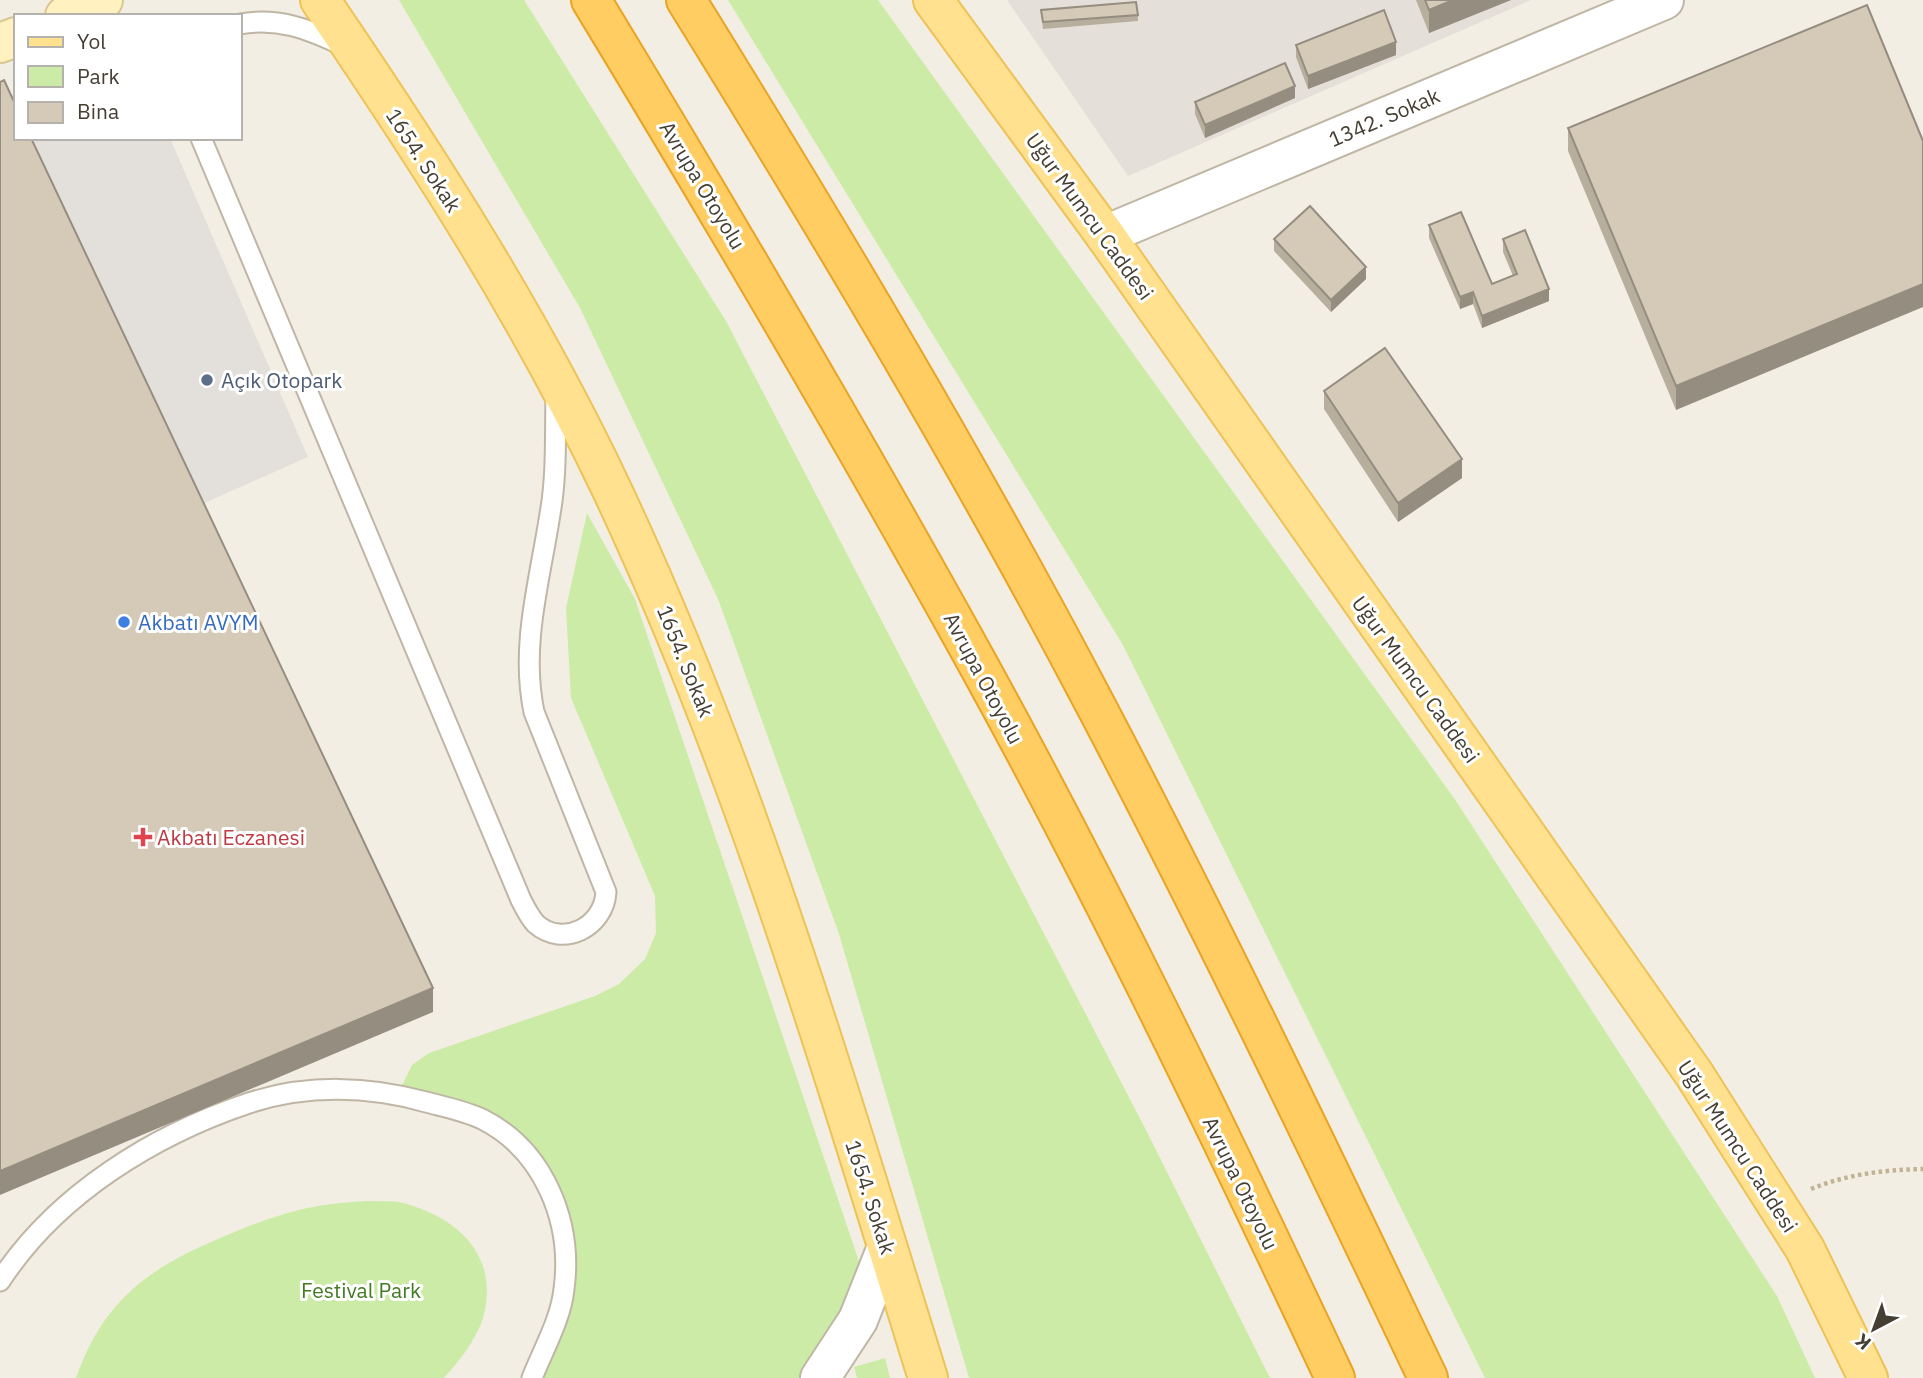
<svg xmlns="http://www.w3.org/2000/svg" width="1923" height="1378" font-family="'IBM Plex Sans',sans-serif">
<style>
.industrial{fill:#e4dfd8}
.green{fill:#cceba7}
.parking{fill:#e3e0dc}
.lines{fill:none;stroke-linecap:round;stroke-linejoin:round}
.lane-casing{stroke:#bfb6a5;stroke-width:23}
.street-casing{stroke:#bfb6a5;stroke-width:42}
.secondary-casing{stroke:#dac790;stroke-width:42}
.primary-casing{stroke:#edc257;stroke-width:42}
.highway-casing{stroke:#e9a426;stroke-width:42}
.path{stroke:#c2b295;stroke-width:4.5;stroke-dasharray:3.5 3.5;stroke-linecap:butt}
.lane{stroke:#fff;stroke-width:19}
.street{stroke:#fff;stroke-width:38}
.secondary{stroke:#fff1c0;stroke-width:38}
.primary{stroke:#ffe18f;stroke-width:38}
.highway{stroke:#ffcd61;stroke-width:38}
.wall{fill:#b7ae9d}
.shaded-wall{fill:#958d80}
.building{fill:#d5cab7;stroke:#958d80;stroke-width:2}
.service-dot{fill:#5c6f8a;stroke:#fff;stroke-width:2.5}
.shop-dot{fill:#3f7fe0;stroke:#fff;stroke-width:2.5}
.health-dot{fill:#e0444e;stroke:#fff;stroke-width:2.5}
.labels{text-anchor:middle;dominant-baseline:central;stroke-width:6;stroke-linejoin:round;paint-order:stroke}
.street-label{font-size:21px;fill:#453e33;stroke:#fff}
.service-label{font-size:21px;fill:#4e5e75;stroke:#fff;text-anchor:start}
.shop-label{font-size:21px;fill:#366cbe;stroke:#fff;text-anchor:start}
.health-label{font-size:21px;fill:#be3a42;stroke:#fff;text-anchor:start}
.park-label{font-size:21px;fill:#427b22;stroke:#fff}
</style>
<rect width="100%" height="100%" fill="#f3eee3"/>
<path class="industrial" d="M1007 0H1531L1128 176Z"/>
<path class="green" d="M399 0H524L726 321 1147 1132 1270 1378H969L839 934 718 599 580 308Z
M728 0H878L1454 798 1777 1296 1815 1378H1485L1123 645Z
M587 513 635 599 870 1294 820 1378H532L551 1330 563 1234 513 1140 398 1094 412 1065 429 1053 595 996 619 984 645 959 656 933 655 896 571 698 566 608Z
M369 1201C381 1202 395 1200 407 1204 459 1219 498 1256 484 1314 478 1338 460 1360 444 1378H76C104 1299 150 1267 225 1236 280 1213 309 1204 369 1201Z
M885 1358 890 1378H857L854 1367Z"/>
<path class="parking" d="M31 138H170L308 457 191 509 109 302Z"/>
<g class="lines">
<g class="lane-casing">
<path id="lane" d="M240 24C278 17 308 29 342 45
M201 138 521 900C525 908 530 918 536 924 563 948 604 927 606 892L534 712C520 645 540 580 550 514 557 475 555 435 556 395
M0 1281C56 1195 153 1135 249 1103 307 1084 369 1086 426 1102 445 1107 465 1111 482 1119 544 1150 573 1222 564 1289 561 1319 543 1350 532 1378"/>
</g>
<g class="street-casing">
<path id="street" d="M1105 235 1664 0
M820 1378 858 1320 887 1247"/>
</g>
<g class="secondary-casing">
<path id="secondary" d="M65 16 103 0
M0 43 16 37"/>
</g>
<g class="primary-casing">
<path id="primary" d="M320 0C427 157 531 318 612 490 746 774 835 1079 928 1378
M933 0 1105 235 1694 1074 1805 1249 1868 1378"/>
</g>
<g class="highway-casing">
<path id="highway" d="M591 0C719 211 844 423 964 639 1098 880 1218 1129 1335 1378
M686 0C830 232 970 466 1097 708 1213 929 1321 1153 1428 1378"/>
</g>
<path class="path" d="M1811 1189C1848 1174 1883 1170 1923 1169"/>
<use href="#lane" class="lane"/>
<use href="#street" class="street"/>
<use href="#secondary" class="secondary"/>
<use href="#primary" class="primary"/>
<use href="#highway" class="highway"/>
</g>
<path class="wall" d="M1416 0H1511L1429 33Z
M1867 5 1676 410 1568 151V128Z
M1041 10 1138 15V21L1043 29Z
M1296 45 1396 55 1308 89 1296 57Z
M1295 98 1205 138 1195 114V102Z
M1429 225 1492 284 1513 276 1503 252V239L1549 301 1482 328 1473 304 1460 309 1429 238Z
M1274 239 1366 279 1331 312 1274 251Z
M1324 391 1462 478 1398 522 1324 409Z"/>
<path class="shaded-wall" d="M1453 0H1511L1429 33V10Z
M1396 42V55L1308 89V76Z
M1295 86V98L1205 138V125Z
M1366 267V279L1331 312V300Z
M1923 284V307L1676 410V386Z
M1549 289V301L1482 328V316Z
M1473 292V304L1460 309V297Z
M1462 459V478L1398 522V503Z
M433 988V1012L0 1195V1171Z"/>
<path class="building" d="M1425 0H1453L1429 10Z
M1136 2 1138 15 1043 22 1041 10Z
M1867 5 1923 141V284L1676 386 1568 128Z
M1384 10 1396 42 1308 76 1296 45Z
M1285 63 1295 86 1205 125 1195 102Z
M4 80 16 106V138H31L433 988 0 1171V82Z
M1310 206 1366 267 1331 300 1274 239Z
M1461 212 1492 284 1517 274 1503 239 1525 230 1549 289 1482 316 1473 292 1460 297 1429 225Z
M1385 348 1462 459 1398 503 1324 391Z"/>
<circle class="service-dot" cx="207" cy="380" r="7"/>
<circle class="shop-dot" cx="124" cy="622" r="7"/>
<path class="health-dot" d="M139.5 826.5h7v7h7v7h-7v7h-7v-7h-7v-7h7z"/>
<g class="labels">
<g class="street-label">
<text transform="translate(1384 117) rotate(-23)">1342. Sokak</text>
<text transform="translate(424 160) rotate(57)">1654. Sokak</text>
<text transform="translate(703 185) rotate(59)">Avrupa Otoyolu</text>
<text transform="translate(1090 216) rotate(54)">Uğur Mumcu Caddesi</text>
<text transform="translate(686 661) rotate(68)">1654. Sokak</text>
<text transform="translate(984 678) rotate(62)">Avrupa Otoyolu</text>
<text transform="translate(1416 679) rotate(54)">Uğur Mumcu Caddesi</text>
<text transform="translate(1738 1146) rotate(57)">Uğur Mumcu Caddesi</text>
<text transform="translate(1241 1183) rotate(64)">Avrupa Otoyolu</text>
<text transform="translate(871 1197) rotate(72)">1654. Sokak</text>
</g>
<g class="service-label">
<text x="221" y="380">Açık Otopark</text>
</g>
<g class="shop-label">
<text x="138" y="622">Akbatı AVYM</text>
</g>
<g class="health-label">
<text x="157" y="837">Akbatı Eczanesi</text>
</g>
<g class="park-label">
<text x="361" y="1290">Festival Park</text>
</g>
</g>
<rect x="14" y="14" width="228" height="126" fill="#ffffff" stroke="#b5b2ad" stroke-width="2"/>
<rect x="28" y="37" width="35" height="10" fill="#ffe18f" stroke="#b5b2ad" stroke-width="2"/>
<text x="77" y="49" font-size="21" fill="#453e33">Yol</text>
<rect x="28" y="66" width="35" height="21" fill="#cceba7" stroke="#b5b2ad" stroke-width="2"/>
<text x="77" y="84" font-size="21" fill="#453e33">Park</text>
<rect x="28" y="102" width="35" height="21" fill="#d5cab7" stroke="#b5b2ad" stroke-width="2"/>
<text x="77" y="119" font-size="21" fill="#453e33">Bina</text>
<g transform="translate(1874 1329) rotate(221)" stroke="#ffffff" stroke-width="5" paint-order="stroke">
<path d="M0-5L12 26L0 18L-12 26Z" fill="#453e33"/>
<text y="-10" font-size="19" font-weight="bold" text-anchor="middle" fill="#453e33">K</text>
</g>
</svg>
